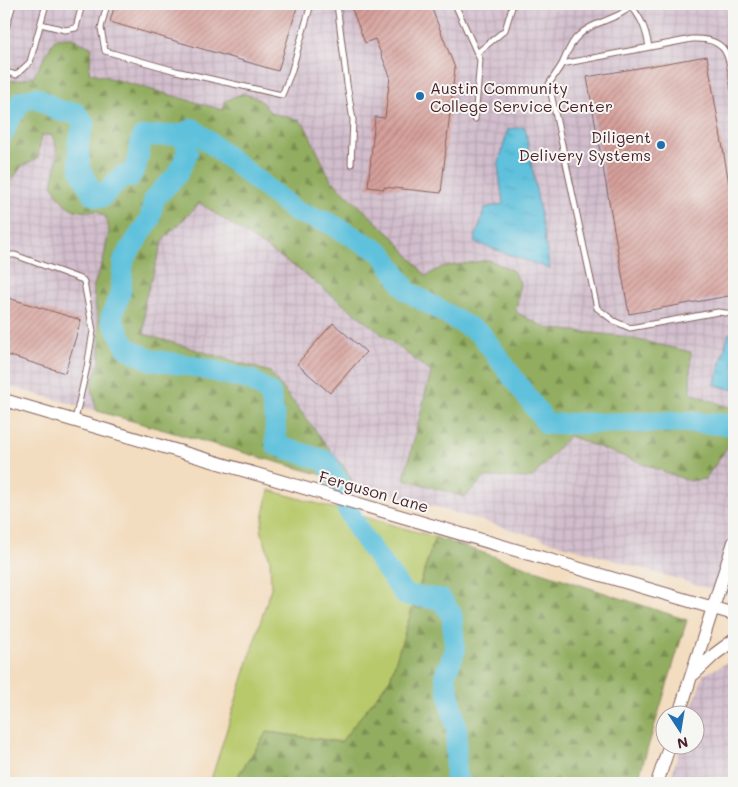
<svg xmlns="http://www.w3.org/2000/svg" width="738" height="787" font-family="Mali,sans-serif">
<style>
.industrial{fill:url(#industrial-grid)}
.green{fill:#b8c96c;stroke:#81744c}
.forest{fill:url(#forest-firs);stroke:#6e6646}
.water{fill:url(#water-ripples);stroke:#547084}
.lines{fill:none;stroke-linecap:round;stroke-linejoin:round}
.river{stroke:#5ec1dc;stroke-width:21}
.building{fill:url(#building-hatch)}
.service-casing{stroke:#85625f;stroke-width:7}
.tertiary-casing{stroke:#85625f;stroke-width:14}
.service{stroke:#fff;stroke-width:5}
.tertiary{stroke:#fff;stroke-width:12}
.poi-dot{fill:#1f6fb2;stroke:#f6f6f2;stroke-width:2}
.labels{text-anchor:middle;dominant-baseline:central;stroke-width:4;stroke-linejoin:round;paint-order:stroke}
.poi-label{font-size:16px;fill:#4a1f2b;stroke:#f6f6f2;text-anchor:start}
.street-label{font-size:16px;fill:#4a1f2b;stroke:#f6f6f2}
</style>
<defs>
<pattern id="industrial-grid" width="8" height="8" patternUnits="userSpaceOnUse" patternTransform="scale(1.25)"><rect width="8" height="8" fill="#d1bdcc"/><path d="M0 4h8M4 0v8" fill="none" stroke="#b5a2af"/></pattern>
<pattern id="forest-firs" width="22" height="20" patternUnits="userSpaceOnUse" patternTransform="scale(1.25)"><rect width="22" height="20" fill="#92ad60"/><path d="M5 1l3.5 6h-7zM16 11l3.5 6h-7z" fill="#798c4f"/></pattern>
<pattern id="water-ripples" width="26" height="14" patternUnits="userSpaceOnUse" patternTransform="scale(1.25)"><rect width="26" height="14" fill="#5ec1dc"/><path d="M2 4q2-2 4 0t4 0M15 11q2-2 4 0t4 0" fill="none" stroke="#53a5bd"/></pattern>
<pattern id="building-hatch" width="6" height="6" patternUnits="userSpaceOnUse" patternTransform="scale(1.25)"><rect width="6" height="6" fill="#d6a09b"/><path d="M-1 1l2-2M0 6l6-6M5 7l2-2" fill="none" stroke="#b0827f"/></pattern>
</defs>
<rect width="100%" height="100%" fill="#f6f6f2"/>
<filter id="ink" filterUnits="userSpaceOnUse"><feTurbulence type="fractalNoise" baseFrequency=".02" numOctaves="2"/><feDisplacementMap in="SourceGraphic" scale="10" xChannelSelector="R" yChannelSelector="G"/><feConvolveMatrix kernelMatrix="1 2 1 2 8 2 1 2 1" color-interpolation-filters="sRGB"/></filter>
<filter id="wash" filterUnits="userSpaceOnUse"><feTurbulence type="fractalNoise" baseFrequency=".0096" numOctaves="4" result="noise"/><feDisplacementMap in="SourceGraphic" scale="20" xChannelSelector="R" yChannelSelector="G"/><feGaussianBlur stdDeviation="1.12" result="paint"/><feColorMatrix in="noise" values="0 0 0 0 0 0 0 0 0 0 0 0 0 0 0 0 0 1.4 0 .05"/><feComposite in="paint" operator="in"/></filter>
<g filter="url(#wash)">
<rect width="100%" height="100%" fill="#f3ddc0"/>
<path class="industrial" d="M4 4H734V596L402 497 4 385Z
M734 659V783H669L681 745 696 744V714H690L703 675Z"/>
<path class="green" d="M269 490 435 537 390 679 341 742 267 732 233 783H210L271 588 270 560 261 529Z"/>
<path class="forest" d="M72 38 92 48 89 72 223 110 225 101 243 93 259 99 271 113 300 120 306 128 331 180 394 238 426 276 442 267 489 260 512 270 520 282 516 312 546 328 621 336 691 352 690 393 734 409V433L731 442 705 479 689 481 569 436 532 478 485 477 465 497 404 479 431 372 298 269 200 203 163 240 145 300 144 334 270 372 346 470 354 484 97 411 91 385 100 362 99 327 93 289 104 257 109 232 107 218 97 211C71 214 63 206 52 184 56 167 62 150 51 135H41L38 158 22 166 4 191V81L20 80 34 76 55 39Z
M435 537 687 620 637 783H233L267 732 341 742 390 679Z"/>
<path class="water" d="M525 127 550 269 474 242 485 208 503 204 498 166 508 129Z
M729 333 734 334V390L715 385Z"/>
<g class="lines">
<path class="river" d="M4 132 8 122 22 101 36 97 59 111 76 113 84 123 78 144 80 169 93 195 102 197 122 176 130 177 136 166 142 137 183 134 193 129 296 212 327 222 382 253 407 291 481 334 547 424 679 422 734 425
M183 134 188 152 177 175 154 199 150 219 124 259 120 294 111 318 127 348 151 360 192 366 251 380 270 393 275 421 276 445 326 461 341 486
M347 508 362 536 405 595 441 599 452 615 455 651 445 675 457 731 455 779 461 783"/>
</g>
<g id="blocks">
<path class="building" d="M115 4H298L278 71 110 22Z
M350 4H430L455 68 441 193 384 187V189L368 187 375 117 385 118 390 76 375 39 365 43Z
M707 56 734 213V295L629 314 587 77Z
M5 297 81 320 65 373 4 354V302Z
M333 323 366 352 330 393 297 364Z"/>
</g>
</g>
<g filter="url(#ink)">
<use href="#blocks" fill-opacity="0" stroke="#85625f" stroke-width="1"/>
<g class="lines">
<g class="service-casing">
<path id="service" d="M107 4 101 28 105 51 176 71 282 95 291 73 311 4
M337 4 347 84 353 120 351 164
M455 4 480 60 475 119
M631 6C642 19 646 30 649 47
M41 24 65 30 76 28 82 4
M4 35 13 4
M477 53 505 30 513 4
M562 64C566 55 571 42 578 36 594 20 618 21 633 4
M4 71 16 75 30 62 46 4
M734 90C728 59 731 37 692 39L562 64 549 84 597 308 614 321 630 328 718 312 734 314
M4 255H15L83 280 84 282 93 331 87 367 75 420"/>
</g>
<g class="tertiary-casing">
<path id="tertiary" d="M4 400 734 614
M694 674 715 654 734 640
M679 714 734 542
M657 783 670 744"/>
</g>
<use href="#service" class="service"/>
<use href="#tertiary" class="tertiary"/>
</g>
</g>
<g class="poi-dot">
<circle cx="420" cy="96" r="5"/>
<circle cx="661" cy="145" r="5"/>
</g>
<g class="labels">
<g class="poi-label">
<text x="430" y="87">Austin Community<tspan x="430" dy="18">College Service Center</tspan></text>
<text x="651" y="136" text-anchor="end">Diligent<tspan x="651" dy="18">Delivery Systems</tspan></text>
</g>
<g class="street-label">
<text transform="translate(374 491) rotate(16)">Ferguson Lane</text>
</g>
</g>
<rect width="738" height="787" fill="none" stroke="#f6f6f2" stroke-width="20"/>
<g transform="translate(680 730) rotate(168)"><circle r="24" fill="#f6f6f2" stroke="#b1a0a2"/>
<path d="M0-4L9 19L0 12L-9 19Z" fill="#1f6fb2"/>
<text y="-8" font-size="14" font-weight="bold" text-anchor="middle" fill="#4a1f2b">N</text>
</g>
</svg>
